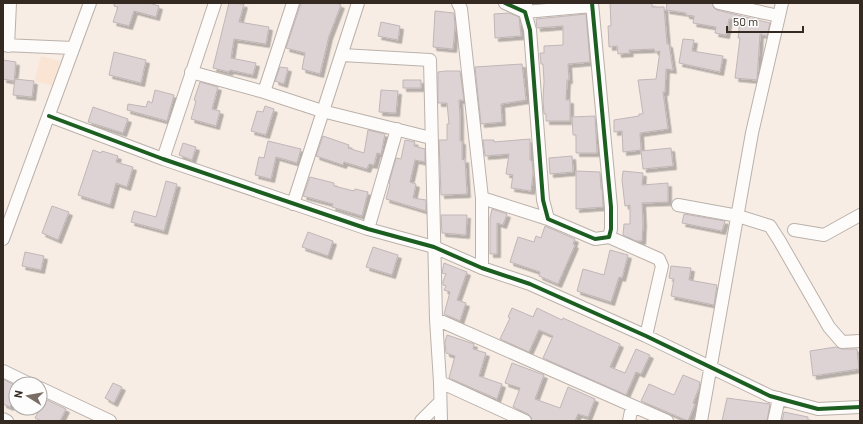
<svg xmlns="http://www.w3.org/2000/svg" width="863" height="424" font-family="Barlow,sans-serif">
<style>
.built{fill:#fae5d5}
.building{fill:#ded3d4;stroke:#c1b6b7;filter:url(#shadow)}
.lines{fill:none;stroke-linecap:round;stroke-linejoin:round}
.minor-casing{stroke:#bab1aa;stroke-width:14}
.minor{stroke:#fefcfb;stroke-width:12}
.cycleway-casing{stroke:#fdfdfd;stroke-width:6}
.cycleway{stroke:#1b5e20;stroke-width:4}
</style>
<defs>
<filter id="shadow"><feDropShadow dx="3.5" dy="3.5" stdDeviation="0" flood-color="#0004"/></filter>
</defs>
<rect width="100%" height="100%" fill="#f7ede5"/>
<path class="built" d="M41 56 60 61 53 86 34 81Z"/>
<path class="building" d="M114 3H149L159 6 156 17 134 11 129 26 113 22 118 7 114 6Z
M229 3 244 4 239 22 269 27 266 44 234 39 231 58 256 63 253 75 230 70 229 72 213 68Z
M301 3H336L341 5 329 36 320 74 302 69 305 53 286 48Z
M610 3H652V7H664L667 44H669L673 70 666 69 665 92H663L668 129 640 133 641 150 623 152 622 131 614 132V120L639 116V114H643L638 80 656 79 660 51 655 52 654 49 629 50 630 53 618 54 617 46 609 47 608 26H611Z
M667 3H712L714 8 717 10 770 23 767 36 760 34 757 80 735 78 740 38H738L740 20 729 19 726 35 715 33 716 27 693 23 694 16 686 15V13L666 10Z
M435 11 454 13 455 26 453 49 433 47Z
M509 13 519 17 521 36 495 38 494 14Z
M586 14 590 62 568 64 569 80H567L566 100H570V121H546V114H544L543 100 544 81 543 64H541L540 53H544V46L563 45V26L537 28 536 19Z
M381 22 400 26 398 40 378 36Z
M683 39 694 40 692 51 723 56 720 72 679 63Z
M114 52 146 60 141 83 109 75Z
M3 60 16 62 14 81 3 79Z
M522 64 526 100 501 104 502 122 481 124 475 67Z
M280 67 288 68 284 84 275 81Z
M446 71H460L464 100H459L460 116V141H462V160L465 159 467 194 441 195 439 140H447V124H449L447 103H438V72Z
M15 79 34 81 32 97 13 95Z
M403 80H421V88H403Z
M200 82 218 87 212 109 220 111 216 126 191 119 196 101 194 100Z
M155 90 174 95 167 121 127 110 128 104 146 107 148 101 152 103Z
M381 90 398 91 396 113 379 112Z
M265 106 274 109 266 135 251 131 257 111 263 112Z
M93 107 128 119 123 133 88 122Z
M595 116 597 153H576V135H573L572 117Z
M368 130 385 134 381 154 377 153 374 165 369 164 367 169 344 162 343 165 316 156 323 136 349 145 348 148 364 153Z
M530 139V160L532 161 533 173 531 191 511 188 513 175 506 174 509 154 485 156 483 140H494V142Z
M405 140 415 142 414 146 425 149V162L415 160 410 182 416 184 413 198 426 200V211L386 199 390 184 389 183 396 158 401 159Z
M268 141 301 149 297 163 276 157 271 179 255 175 259 157 264 158Z
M183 143 196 147 192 160 179 155Z
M671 148 673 166 643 169 641 151Z
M93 150 101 153 102 151 118 156 116 162 133 167 127 187 116 183 110 205 78 195Z
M572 156 573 172 550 174 549 158Z
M576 171 600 172 601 189H602L603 207 576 209Z
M623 171 643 173 642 185 668 183V202L642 203 643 223 642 241H636L623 235 624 224H630V205L625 206 622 180Z
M310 177 334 183V186L354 191 355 189 368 192 362 216 332 207 333 204 303 196Z
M166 181 177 184 164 231 131 222 134 211 156 217Z
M52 206 69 212 58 240 42 233Z
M492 209 507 214 503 225 497 223V254H490V218Z
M684 214 725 221 722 231 682 223Z
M441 215H467L466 235 442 233Z
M545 226 575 239 573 244 575 245 558 284 539 276 540 272 510 262 518 237 534 242 536 236 541 238Z
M308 232 333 241 328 256 302 247Z
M373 247 398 255 392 275 366 267Z
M610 250 628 255 622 278 619 277 611 302 577 291 583 269 604 275Z
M25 252 44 256 41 270 22 266Z
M444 263 467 272 457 300 466 303 460 321 444 314 450 292 444 290 446 286 443 285V281L446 274 442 273Z
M671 266 691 268 689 280 717 285 714 305 671 296 674 279 669 278Z
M512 308 533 317 537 308 562 320 563 318 620 344 610 367 625 373 636 349 650 355 641 374 636 372 626 395 543 358 553 336 539 330 529 352 500 339 510 318 508 317Z
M447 335 474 344 473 349 486 353 479 376 502 384 497 399 449 378 455 356 446 353 445 342Z
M836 347 842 349H857L859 369 813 376 810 351Z
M512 363 544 375 535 399 560 408 568 387 595 399 588 417 578 414 575 421H532L531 417 528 414 513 407 520 388 505 383Z
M683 375 700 382 699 388 693 403 695 404 688 421 641 401 649 384 674 395Z
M3 379 16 386V394L10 407 3 404Z
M113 383 122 387 114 403 105 398Z
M727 398 770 404 767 421H722Z
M45 399 66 409 60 421H41L35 418Z
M784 412 808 417V421H782Z"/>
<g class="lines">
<g class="minor-casing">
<path id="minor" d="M458 3 461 9 482 198V268
M505 3 525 12 530 30 543 200 548 219 595 239 609 237 611 229V207L592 3
M526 3 525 12 592 6
M719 3 779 16
M3 45 73 48
M8 46 10 3
M342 55 430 60 436 319 440 382 441 421
M191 72 264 92 322 111 431 138
M264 92 293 3
M49 116 163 159 368 229 434 247 482 268 530 284 646 336 770 396 818 409 860 407
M163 159 215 3
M482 198 548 219
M293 204 358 3
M678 205 738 216 770 226 779 240 829 327 842 342 860 341
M368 229 397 129
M794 230 824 235 860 215
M609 237 659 259 662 266 646 336
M3 239 90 3
M436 319 667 421
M3 371 30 384
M440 382 525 421
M40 388 110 421
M3 419 7 421
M421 421 440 402
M629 421 632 406
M701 421 752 133 782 3
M774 421 779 398"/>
</g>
<use href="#minor" class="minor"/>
<g class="cycleway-casing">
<path id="cycleway" d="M505 3 525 12 530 30 543 200 548 219 595 239 609 237 611 229V207L592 3
M49 116 163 159 368 229 434 247 482 268 530 284 646 336 770 396 818 409 860 407"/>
</g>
<use href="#cycleway" class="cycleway"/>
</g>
<rect width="863" height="424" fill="none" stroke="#352a21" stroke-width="8"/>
<g transform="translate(28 396) rotate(281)"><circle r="19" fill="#fdfdfd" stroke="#ada9a5"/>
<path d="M0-3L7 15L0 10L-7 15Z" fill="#796e66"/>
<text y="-6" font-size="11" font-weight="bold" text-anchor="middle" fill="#352a21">N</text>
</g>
<path d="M727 26v6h76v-6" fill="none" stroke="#352a21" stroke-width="2"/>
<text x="733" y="26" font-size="12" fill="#352a21" stroke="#fdfdfd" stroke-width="3" paint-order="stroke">50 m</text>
</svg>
